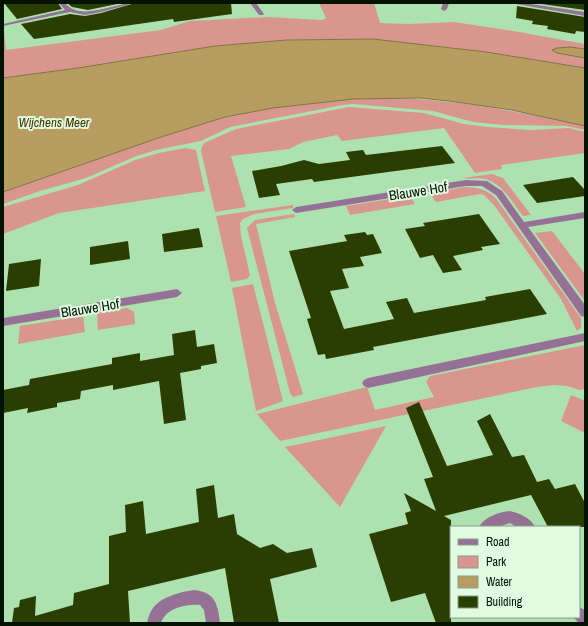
<svg xmlns="http://www.w3.org/2000/svg" width="588" height="626" font-family="'Archivo Narrow',sans-serif">
<style>
.green{fill:#d9968e}
.water{fill:#b79d60;stroke:#817444}
.building{fill:#2b3e01}
.lines{fill:none;stroke-linecap:round;stroke-linejoin:round}
.lane{fill:#957295;fill-rule:evenodd}
.street{fill:#957295;fill-rule:evenodd}
.labels{text-anchor:middle;dominant-baseline:central;stroke-width:4;stroke-linejoin:round;paint-order:stroke}
.far-water-label{font-size:13px;font-style:italic;fill:#473501;stroke:#e1fbe2}
.street-label{font-size:14px;fill:#021304;stroke:#e1fbe2}
</style>
<rect width="100%" height="100%" fill="#ade2b0"/>
<path class="green" d="M319 3H374L380 23 408 24 454 22 519 32 585 44V49L570 47 557 53 585 58V68L487 52 435 46 395 43 373 39H334L287 40 196 49 78 68 3 78V20L6 50 161 30 190 21 268 17 322 20 326 18Z
M389 98C456 99 520 112 585 126V130L566 126 503 125 473 122 433 111 353 104 343 105 230 127 201 141 156 150 134 157 86 178 40 191 3 204V192L161 137 225 117 273 108 353 99Z
M349 107 424 113 464 124 488 127 531 130 569 128 585 132V153L501 165 502 169 475 173 444 128 342 141 337 135 303 142 289 149 231 156 246 207 215 212 201 151 202 147 204 143 236 129Z
M185 148 196 150 205 191 59 213 3 234V207L78 185 135 160 159 153Z
M492 174 503 178 531 215 523 216C512 202 503 184 485 179 478 177 470 180 463 178Z
M464 187C478 187 489 190 497 200L581 318V328L577 331 561 299 494 205 484 195 480 194 436 202 430 193Z
M410 196 415 204 350 215 346 206Z
M293 205V208L254 214 243 219 240 223 241 236 250 275 247 279 231 282 216 216Z
M294 214 295 217 256 224 275 303 303 394 293 397 290 393 247 228 255 220Z
M552 231 585 274V301L535 233Z
M253 284 283 401 256 411 232 288Z
M127 308 134 312 135 324 98 330 97 313Z
M83 316 85 332 18 344 20 326Z
M585 345V389L580 390 567 386 554 385 537 387 280 441 257 414 367 387 375 410 434 397 426 382 430 376Z
M571 395 583 400 585 399V433L561 421Z
M386 426 340 507 285 447Z"/>
<path class="water" d="M373 39 486 52 585 68V126L512 110 449 101 420 98 353 99 273 108 225 117 161 137 3 192V78L78 68 215 46 287 40Z
M570 47 585 49V58L557 53 552 50 557 48Z"/>
<path class="building" d="M4 3H58L62 9 17 19Z
M67 3H122L88 10 72 7Z
M135 3H231L232 14 174 22 173 19 34 39 21 24 70 14 85 16 101 13Z
M534 3H585V10Z
M517 6 585 17V32L576 31 575 34 547 29 548 26 532 24 533 21 516 18Z
M442 146 455 163 314 182 312 179 276 184 280 195 259 198 252 171 281 166 304 160 319 164 350 160 346 152 363 150 366 155Z
M573 177 585 190V196L537 203 523 185Z
M479 214 500 244 481 247 483 250 453 256 462 270 443 273 433 255 420 258 405 229 425 226 423 223Z
M199 228 203 247 164 252 162 234Z
M365 232 367 235 373 234 382 253 360 257 364 266 342 269 349 288 330 291 344 329 394 319 386 302 407 298 414 313 486 300 485 297 530 289 547 314 373 347 374 350 326 359 325 354 318 355 307 319 311 318 289 251 347 241 344 235Z
M128 241 130 259 90 265V247Z
M41 259 39 286 6 291 9 264Z
M195 330 197 347 214 344 217 363 201 366V369L180 373 186 420 164 424 159 381 113 390V385L81 391 80 399 57 403V407L27 413 28 408 3 413V390L29 385 30 379 112 364V358L140 353V361L174 355 172 334Z
M419 402 447 466 493 455 477 421 490 414 512 457 524 455 537 482 549 479 555 489 575 484 585 503V527H548L531 495 444 516 451 520V623H436L425 593 391 602 369 534 408 524 405 513 411 511 404 493 436 511 424 479 433 477 406 408Z
M214 485 218 518 234 514 237 534 260 548 273 544 287 553 312 548 317 567 270 579 279 623H234L225 568 128 591 130 623H12L14 608 19 607 20 600 36 596 35 616 73 605 74 593 109 584V536L126 532 125 505 143 501 146 534 199 522 196 489Z"/>
<g class="lines">
<path class="lane" d="M194 590C215 592 218 604 220 623H206L204 610 200 605C186 604 166 608 161 623H147C148 618 150 612 153 608 161 597 180 592 194 590Z"/>
<path class="street" d="M59 3H65C81 22 113 3 134 3L101 12 85 15 70 12 3 26V24L65 10Z
M250 3H256L264 14 263 15H259Z
M443 3H449L447 9 444 11 441 9Z
M510 3H524L585 12V16Z
M466 180 487 181 502 191 524 222 585 212V218L528 227 585 305V317L581 316 496 195 482 186H466L296 213 292 210 296 207Z
M177 289 182 293 177 297 3 326V318Z
M585 333V341L368 388 364 386 362 383 364 380 368 378Z
M510 511C519 513 531 518 535 527H517L510 523 498 527H479C484 517 499 512 510 511Z
M579 607 585 610V623H579L573 617H579Z"/>
</g>
<g class="labels">
<g class="far-water-label">
<text x="54" y="122">Wijchens Meer</text>
</g>
<g class="street-label">
<text transform="translate(418 191) rotate(-9)">Blauwe Hof</text>
<text transform="translate(90 308) rotate(-9)">Blauwe Hof</text>
</g>
</g>
<rect width="588" height="626" fill="none" stroke="#021304" stroke-width="8"/>
<rect x="450" y="526" width="130" height="92" fill="#e1fbe2" stroke="#889e89"/>
<rect x="458" y="539" width="20" height="6" fill="#957295" stroke="#889e89"/>
<text x="486" y="546" font-size="12" fill="#021304">Road</text>
<rect x="458" y="556" width="20" height="12" fill="#d9968e" stroke="#889e89"/>
<text x="486" y="566" font-size="12" fill="#021304">Park</text>
<rect x="458" y="576" width="20" height="12" fill="#b79d60" stroke="#889e89"/>
<text x="486" y="586" font-size="12" fill="#021304">Water</text>
<rect x="458" y="596" width="20" height="12" fill="#2b3e01" stroke="#889e89"/>
<text x="486" y="606" font-size="12" fill="#021304">Building</text>
</svg>
